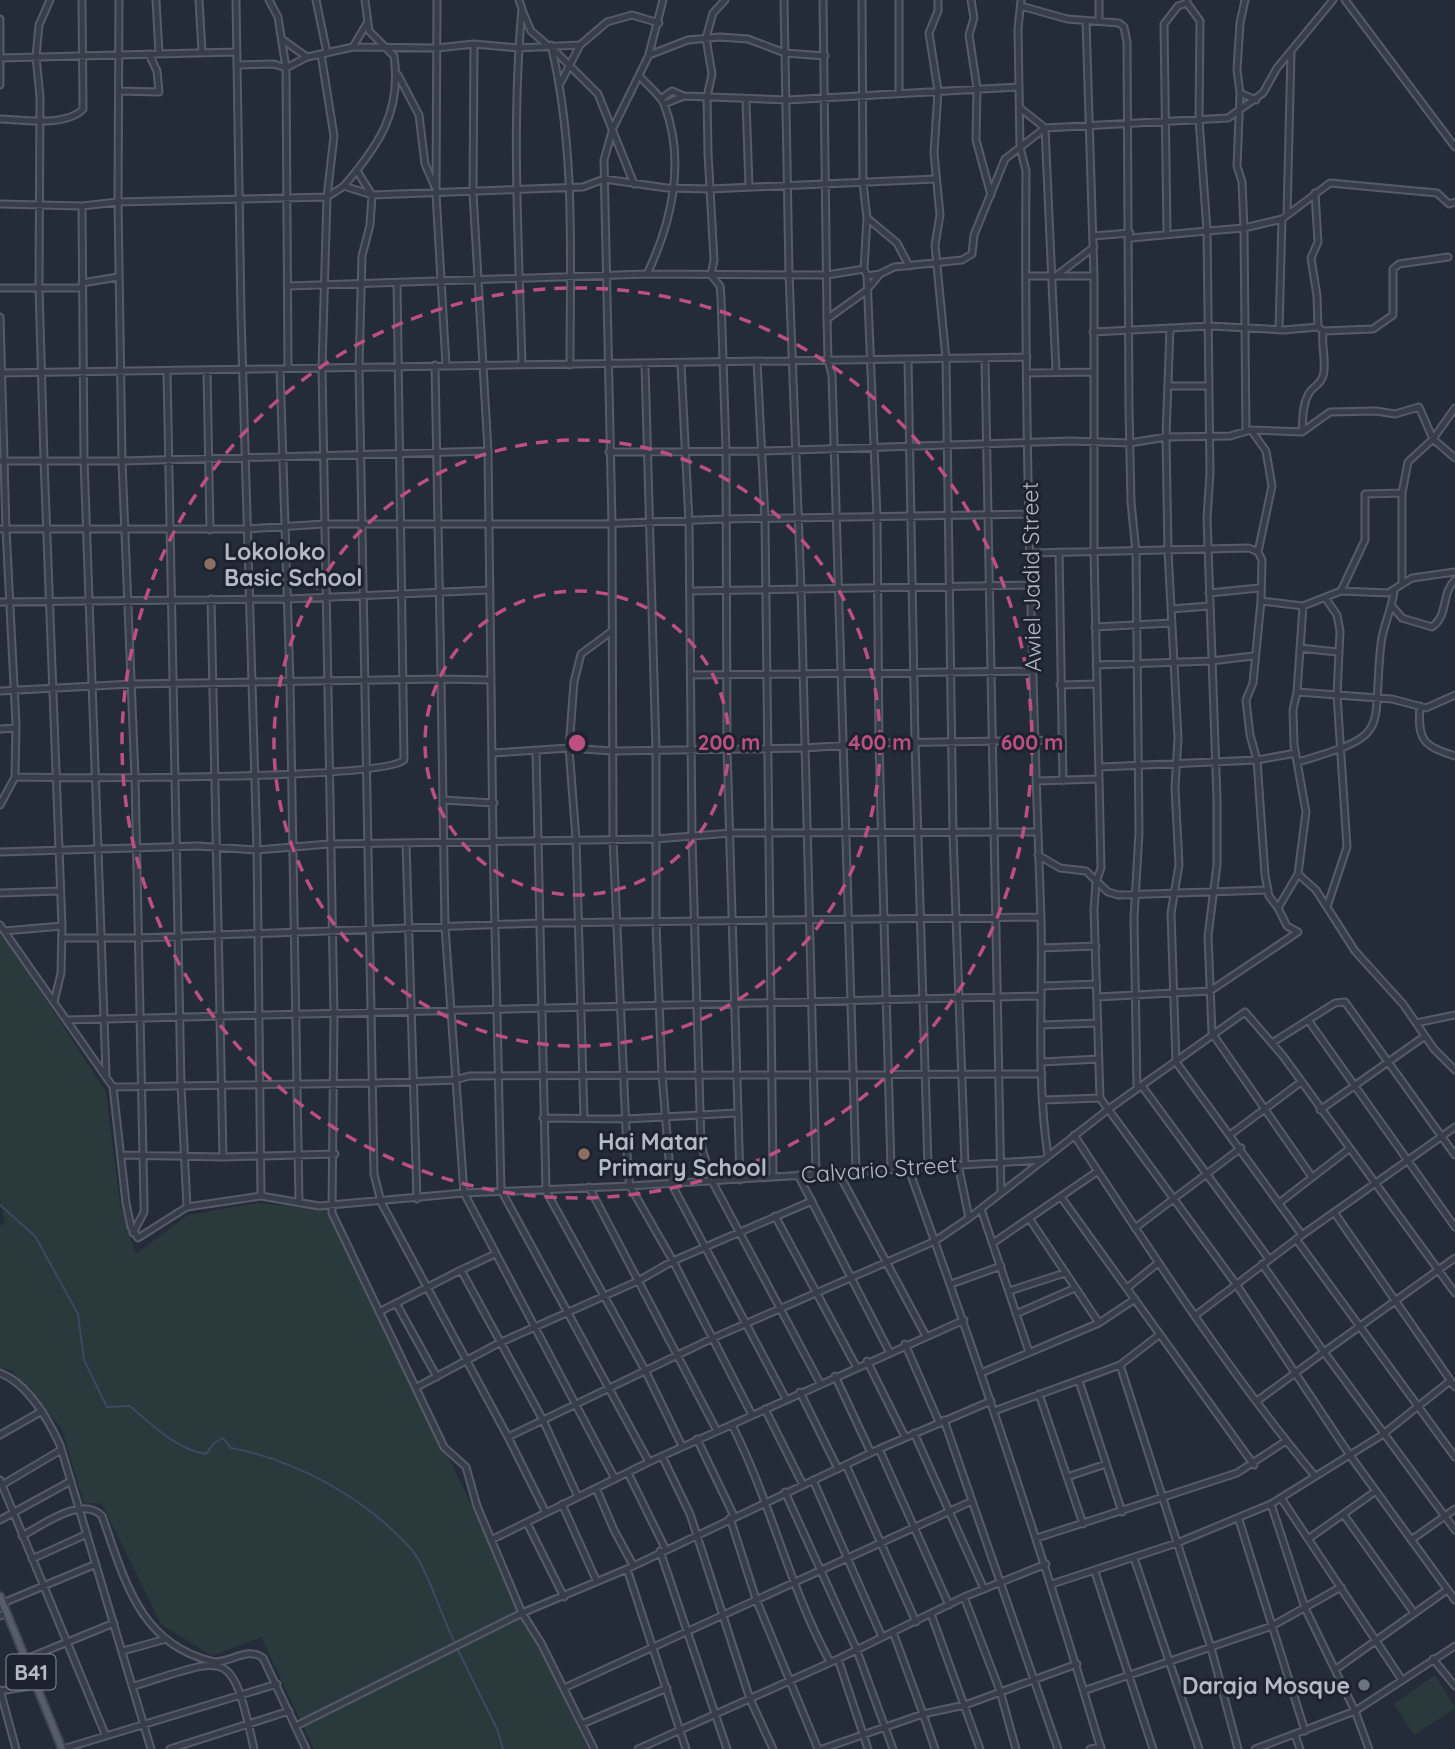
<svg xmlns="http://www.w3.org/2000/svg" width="1455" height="1749" font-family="Quicksand,sans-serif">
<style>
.green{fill:#2a3a3c}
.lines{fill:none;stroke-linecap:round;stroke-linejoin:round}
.stream{stroke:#3c4960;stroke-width:2}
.minor-casing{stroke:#565c67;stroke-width:9}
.major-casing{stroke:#414752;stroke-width:10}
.minor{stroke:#383e49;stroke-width:5}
.major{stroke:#565d69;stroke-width:6}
.ring{fill:none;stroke:#bd5080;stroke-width:3.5;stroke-dasharray:12 9}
.education-dot{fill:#8d6e63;stroke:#1d232e;stroke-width:2.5}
.worship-dot{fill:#6b7280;stroke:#1d232e;stroke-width:2.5}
.labels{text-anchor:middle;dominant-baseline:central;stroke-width:6;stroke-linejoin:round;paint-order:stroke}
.shield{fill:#1d232e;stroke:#868c98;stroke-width:2}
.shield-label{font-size:21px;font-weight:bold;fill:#b3b9c5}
.poi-label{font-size:23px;font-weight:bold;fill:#b3b9c5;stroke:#1d232e;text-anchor:start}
.street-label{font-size:23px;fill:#b3b9c5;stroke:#1d232e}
.centre{fill:#bd5080;stroke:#1d232e;stroke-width:3.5}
.ring-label{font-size:21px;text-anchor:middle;font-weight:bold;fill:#bd5080;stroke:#1d232e;stroke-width:6;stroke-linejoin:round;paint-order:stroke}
</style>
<rect width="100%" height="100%" fill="#252c39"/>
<path class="green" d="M0 929 106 1092 120 1205 136 1254 188 1215 257 1203 330 1210 588 1749H314L261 1637 212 1656 161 1624 102 1504 84 1503 62 1429 12 1371 0 1367V1226L5 1223 0 1199Z
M1435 1675 1455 1708 1414 1735 1394 1704Z"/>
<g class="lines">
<path class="stream" d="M0 1205 35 1236 78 1314 84 1360 107 1407 130 1406C151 1424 177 1450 206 1454L214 1443 223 1438 231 1448C297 1460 367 1499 412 1550 425 1564 444 1622 455 1643
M457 1648 497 1729 503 1749"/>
<g class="minor-casing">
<path id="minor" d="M50 0 39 25 36 57 40 97 39 288 44 460 62 926 61 973 54 1002
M119 0 118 202 122 461 135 777 144 1204V1212L133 1233
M156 0 159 53
M199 0 202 52
M236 0 241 315 257 850 261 1196
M269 0 278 17 286 68 288 368
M316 0 327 53
M437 0 436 194 446 365
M519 0 522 9C511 127 519 247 522 365
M725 0 713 13 706 38 712 74 707 97 708 153 714 260 711 275 720 286 721 298 726 451 727 748 740 1180
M784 0 789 273 801 589 816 1174
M823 0 827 319 828 360 832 375 856 1170
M862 0 863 183 867 218 864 269 867 276 877 516 879 743 891 1168
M938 0V11L929 33 938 91 934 153 940 215 935 245 946 359 953 834 965 1164
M971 0 974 18 969 35 977 88 976 140 991 195
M1021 0 1018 29 1020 147 1026 171C1024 420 1032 669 1041 918 1043 997 1036 1077 1048 1156
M1099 0V20
M1245 0 1240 23 1237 70 1240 93 1256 100
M1345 0 1455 147
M1021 6 1067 19 1119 23 1124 27 1127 42 1129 410 1131 502 1136 552 1139 832 1134 918 1137 1089
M522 10 531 31 546 44
M0 19V85
M1086 21 1094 276V551L1101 868 1096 882 1094 910 1100 1098 1236 1284 1349 1454 1455 1600
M283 40 307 57
M474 44 473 193 488 451 493 840 501 1190 649 1462
M551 45C576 148 570 260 570 365
M353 47 367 23
M553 49 598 94 634 184
M649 54 663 0
M0 58 236 52
M237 65 274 64 286 68
M286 68 307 57 321 54
M398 75 419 115 425 164 435 187
M639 75C646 85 659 93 664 104 686 160 672 222 647 274
M561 82 580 45
M119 91 159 92 157 71 149 54
M899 93V0
M1240 93 1237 166 1242 182 1244 228 1207 231 1210 473 1207 518 1217 799V865L1208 936 1212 1033 1312 1177
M661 99 672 91 684 96 787 100 1019 87
M746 101 749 186
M664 104 684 96
M1020 108 1045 128 1056 371
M0 119C23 120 66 127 83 109L82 0
M357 171 372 195 370 225 362 256 359 367 374 1174 381 1202 508 1437 713 1338 935 1241 969 1218 1110 1108 1245 1012 1283 1056 1455 1293
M344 186C379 145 402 111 394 56L369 31 365 0
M1315 193 1318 242 1311 258 1317 296 1318 327
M0 204 82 206 118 202 327 197 344 186 372 195 583 187 604 179 667 188 710 189 936 179
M82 206 84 459 106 1074
M1287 215 1291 53
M867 218 897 243 909 266
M1167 233 1164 24 1178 6 1187 3V0
M1093 236 1130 233
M1131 238 1207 231 1199 119 1200 21 1187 3
M867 276 880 274 894 267 962 260 972 254 974 235 1005 159 1045 128 1228 118 1263 93 1277 68 1333 0
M1026 276H1094
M1056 276 1094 247
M82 283 118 277
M288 286 647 274 827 275 864 269
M0 288H82
M0 317 6 529 16 724 15 777 0 805
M827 319 866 291 880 274
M1170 328 1166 437 1168 551 1178 738 1175 788 1179 865 1171 913 1176 1062 1302 1235
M1279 330 1282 219
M1093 332 1210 326 1284 330 1318 327 1323 331 1373 329 1393 315V269L1399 264 1448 257
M985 359 1001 1192
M908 360 915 742 928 1166
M757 361 765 519 773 1176
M681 364 689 522 692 837 701 1145 712 1181 820 1383
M435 365 441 679 491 680
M645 365 656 750V924L662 1075 671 1183 786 1399
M280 369 290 682 299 1202
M207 371 210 530
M167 372 181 1086 187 1207
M0 373 1027 357
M1027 373 1093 372
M1170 386H1208
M1251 430 1266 451 1272 486 1258 552
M1246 431 1244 228 1282 219 1330 183 1437 193 1449 204 1455 202
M1302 432C1303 419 1302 405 1309 393 1314 386 1320 385 1323 376 1327 364 1321 346 1323 331
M609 452 763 451 1071 441 1130 443 1166 437 1230 436 1251 430 1302 432 1330 412 1376 411 1395 414 1419 407 1433 439 1455 458
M0 461H122L488 451
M0 529H247L324 524H599L724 519 1031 514
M1059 552 1063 781
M1032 553 1249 548 1258 552 1262 560 1261 601 1303 606 1341 591 1388 593 1412 578 1455 572
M1402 582V493
M690 591 1032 585
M1341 591 1365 540V494L1402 493 1408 462 1433 439 1455 408
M1209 593 1259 588
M211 599 223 1157 335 1154
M1326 599 1337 615 1340 631 1337 695 1347 847 1327 907
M1261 601 1253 683 1246 700 1250 735 1257 760 1265 875 1269 896 1278 908
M0 602 288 599 490 590
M1392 606 1402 618 1432 627C1449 615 1441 593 1455 580
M1171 609 1209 606
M1095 627 1171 623
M1300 648 1337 652
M1096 665 1211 661 1253 656
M692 675 1032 671
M1060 685 1097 684
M0 691 132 684 441 679 445 927 464 1193 615 1479
M1297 692 1303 606
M1420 706C1417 741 1424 746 1455 756
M0 729 16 728
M536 752 546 1191 645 1370 682 1446
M494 753 569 748 612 751 805 748 879 743 1062 740
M1298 762C1395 734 1371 732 1381 644 1383 625 1392 610 1394 591
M1100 767 1257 760 1296 753
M15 777C66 778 382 780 404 760L397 283
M1036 781 1099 779
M443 800 494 803
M406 843 417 1199
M0 852 198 846 257 850 329 844 655 839 731 833 1037 832
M1038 855 1060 868 1086 871 1108 892 1118 895 1268 890
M1298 874 1316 890 1355 951 1403 1004 1434 1049 1455 1070
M0 893 60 891
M0 925 113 1087 126 1203 131 1227 138 1238 187 1207 261 1196 319 1206 464 1193 630 1186 1042 1160
M4 931 62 926
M62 938H138L540 923 1041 917
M1041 948 1096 946
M1042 986 1097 984
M1097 997 1210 991 1298 932 1287 926 1278 908 1298 874 1306 812 1294 745 1293 710 1297 692 1392 699 1426 708 1455 695
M66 1020 1041 996
M1308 1020 1455 1227
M1416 1023 1455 1015
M1042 1025 1098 1023
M1272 1043 1335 1003 1345 1002 1455 1155
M1042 1062 1099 1059
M1142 1086 1269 1259
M113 1087 374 1083 455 1080 469 1076 1042 1074
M1044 1100 1100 1098
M1320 1110 1425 1036
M543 1118 626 1119 737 1113
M584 1118 576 839 569 748 574 682 581 654 612 631
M1231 1134 1301 1082
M1074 1135C1150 1250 1226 1369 1315 1476
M121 1155 223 1157
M958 1164 969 1218
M908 1167C978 1360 1043 1553 1101 1749
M838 1172 926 1336
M798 1175 889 1351
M589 1187 717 1431
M1061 1197 1254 1465
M1279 1203 1349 1149
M981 1209 1029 1352
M1334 1212 1455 1387
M775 1216 856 1366
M1029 1218 1099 1323
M1135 1228 1241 1148
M1296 1239 1455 1457
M993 1243 1098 1171
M1455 1258 1324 1352 1455 1530
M461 1270 495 1254
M951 1284 1001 1266
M1127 1288 1158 1263
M1009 1291 1065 1273
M396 1303 437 1377
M379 1312 461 1270 543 1420 578 1497
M1016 1314 1075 1288
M1196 1315 1302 1235 1455 1127
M905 1344 939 1422
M867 1361 905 1437
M1120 1365 1211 1648 1238 1749
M0 1373C27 1383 48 1419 60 1445L151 1749
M981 1373 1099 1323 1135 1299
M835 1376 871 1453
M1079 1381 1122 1512
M417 1387 499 1343 638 1281 673 1261 812 1201
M800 1392 838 1469
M1039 1394 1083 1524
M1257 1401 1324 1352 1262 1264
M765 1409 803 1485
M994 1411 1120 1365 1159 1335
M752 1415 673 1261 630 1186 628 1174 613 839 612 524 604 160 613 128 649 55 688 40 720 37 748 39 785 53 825 56
M944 1420 1058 1749
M732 1425C771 1502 789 1587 830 1662
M914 1433 984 1589
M0 1435 42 1411
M508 1437 546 1513
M697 1439 734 1516
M879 1449 949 1605
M662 1456 690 1514 750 1699 773 1749
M846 1465 916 1622
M628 1473 665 1548
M1067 1477 1106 1464
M0 1480 105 1734
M813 1480 882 1637
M2 1485 61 1450
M596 1488 614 1530 633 1565
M785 1492 856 1648 893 1749
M1281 1498 1402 1680
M562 1504 597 1582
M1271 1504 1305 1608 1355 1711 1369 1749
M1344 1515 1414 1613
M730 1518 756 1599 818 1749
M0 1520 71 1481
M1239 1520 1305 1731
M527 1523 564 1597
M22 1536C43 1525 82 1495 102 1516 124 1577 138 1643 211 1661 227 1666 247 1645 263 1658L306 1749
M1037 1538 1237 1473 1286 1441
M1308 1539 1376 1491
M491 1540 649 1462 964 1320
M1411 1540 1455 1509
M660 1551 727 1749
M1134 1558 1199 1749
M32 1559 87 1534
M627 1569 686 1749
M1095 1572 1153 1749
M1052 1584 1177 1543 1271 1504 1382 1435 1450 1381
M964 1597 1000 1691 1016 1749
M3 1603 96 1564
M931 1614 980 1749
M0 1616 7 1614
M123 1651 166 1639
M26 1659 114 1623
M838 1659 868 1749
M1433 1659 1455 1686
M1336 1669 1447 1590
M134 1686C229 1657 231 1644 254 1749
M564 1688 972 1501
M0 1690 16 1749
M1086 1690 1272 1626 1341 1587
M0 1691 36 1685
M582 1724 667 1688
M296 1726 522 1613 627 1569 879 1449 991 1401
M1295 1735 1300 1749
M63 1749 277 1684
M170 1749 289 1711
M594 1749 541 1643 522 1613 477 1506 466 1467 444 1447 332 1213 334 1014 322 368 327 197 334 136 321 54 353 47 437 48 474 44 518 48 580 45 607 22 632 15 659 23
M638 1749 838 1659 964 1597 1046 1564
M822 1749 923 1714 893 1632
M935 1749 923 1714 965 1705 1077 1664
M1090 1749 1101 1747
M1255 1749 1355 1711 1455 1646"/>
</g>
<g class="major-casing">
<path id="major" d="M0 1596 62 1749"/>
</g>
<use href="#minor" class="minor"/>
<use href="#major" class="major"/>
</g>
<g class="ring">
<circle cx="577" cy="743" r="152"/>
<circle cx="577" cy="743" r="303"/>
<circle cx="577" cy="743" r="455"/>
</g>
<g class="education-dot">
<circle cx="210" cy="564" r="7"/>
<circle cx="584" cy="1154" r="7"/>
</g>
<circle class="worship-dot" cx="1364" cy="1685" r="7"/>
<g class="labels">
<rect class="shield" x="6.5" y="1654.5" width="49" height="35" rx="5"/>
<g class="shield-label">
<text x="31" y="1672">B41</text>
</g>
<g class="poi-label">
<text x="224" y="551">Lokoloko<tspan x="224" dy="26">Basic School</tspan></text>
<text x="598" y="1141">Hai Matar<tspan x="598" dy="26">Primary School</tspan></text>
<text x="1350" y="1685" text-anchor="end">Daraja Mosque</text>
</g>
<g class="street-label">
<text transform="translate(1031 577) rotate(-91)">Awiel Jadid Street</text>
<text transform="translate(879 1169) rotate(-4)">Calvario Street</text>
</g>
</g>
<circle cx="577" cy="743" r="10" class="centre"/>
<g class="ring-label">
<text x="729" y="750">200 m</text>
<text x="880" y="750">400 m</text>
<text x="1032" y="750">600 m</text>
</g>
</svg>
